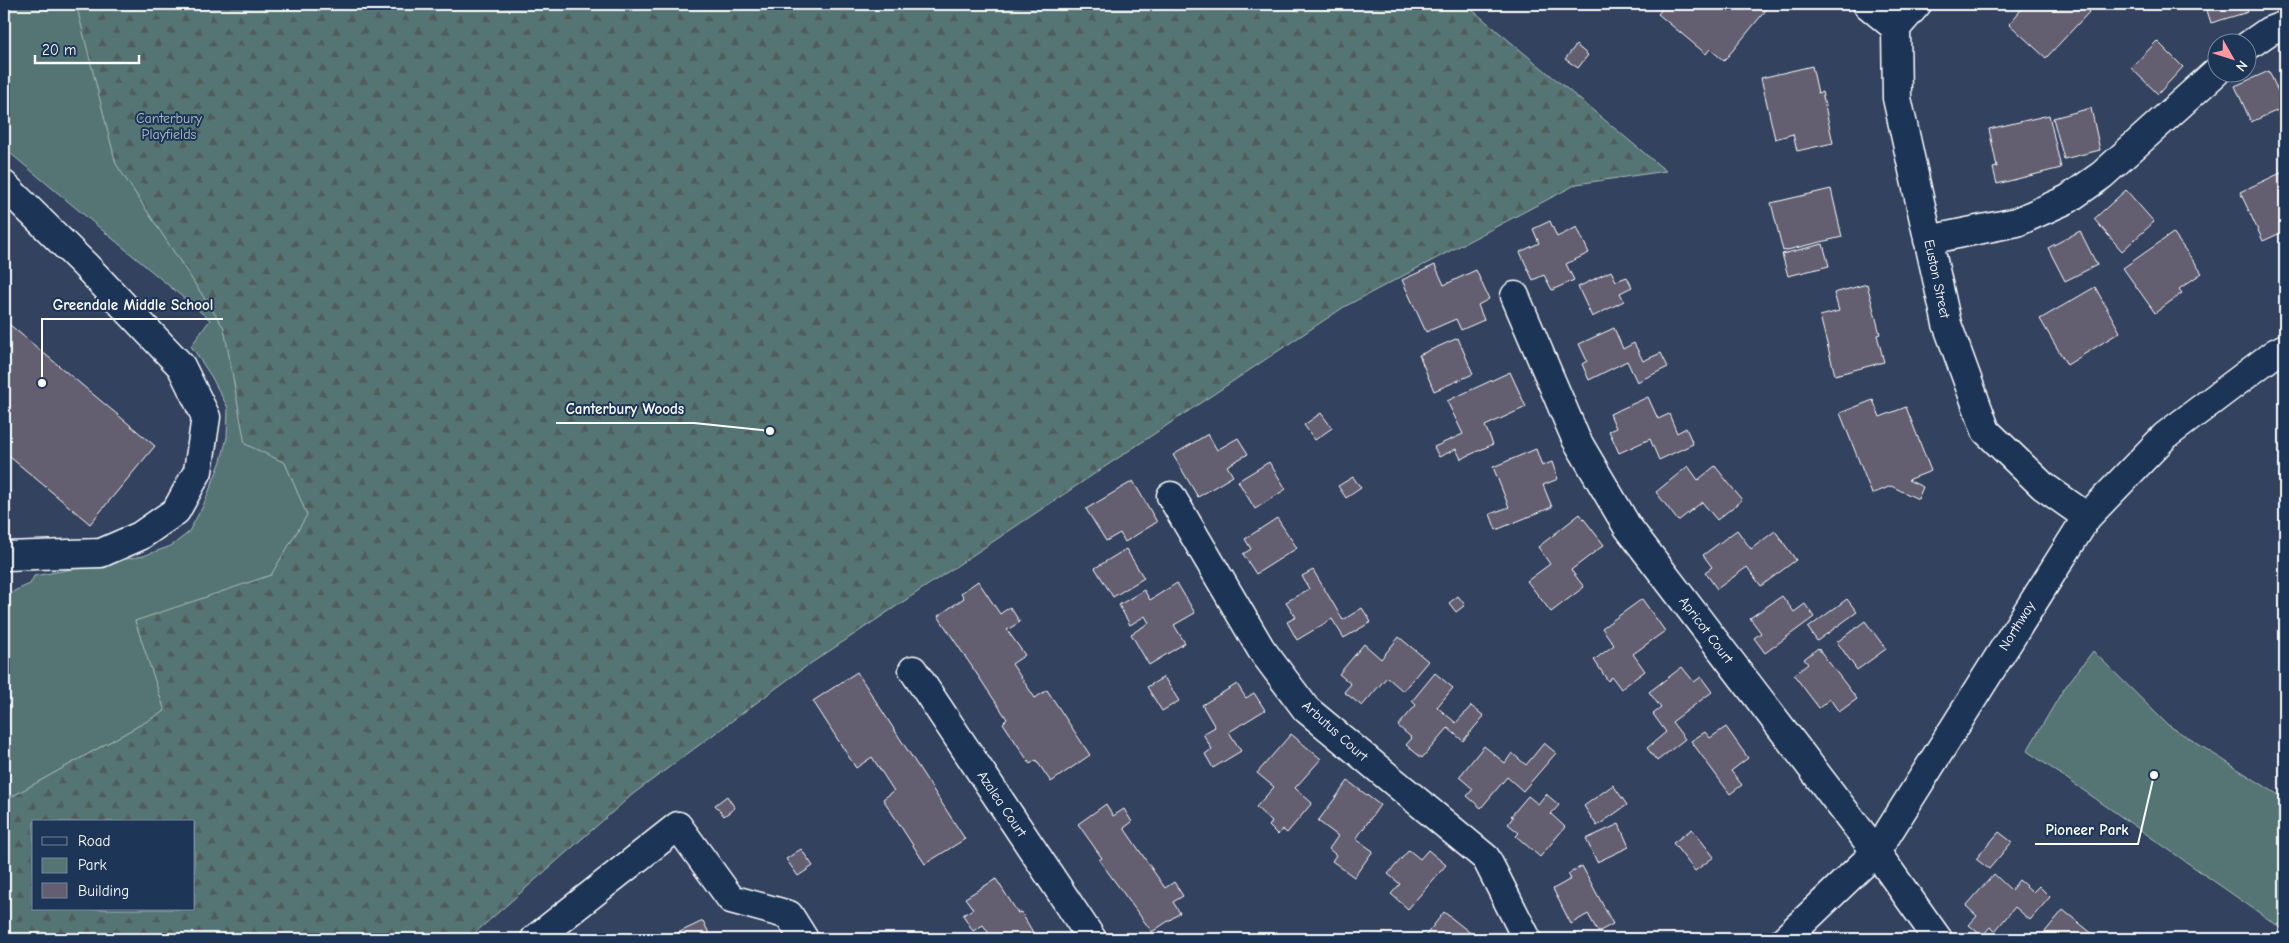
<svg xmlns="http://www.w3.org/2000/svg" width="2289" height="943" font-family="'Comic Neue',sans-serif">
<style>
.green{fill:#557574;stroke:#aababa}
.forest{fill:url(#forest-firs);stroke:#aababa;fill-rule:evenodd}
.building{fill:#635f71;stroke:#fff}
.lines{fill:none;stroke-linecap:round;stroke-linejoin:round}
.minor-casing{stroke:#fff;stroke-width:31}
.minor{stroke:#1d3557;stroke-width:28}
.labels{text-anchor:middle;dominant-baseline:central;stroke-width:4;stroke-linejoin:round;paint-order:stroke}
.park-label{font-size:14px;fill:#b2c1c0;stroke:#1d3557}
.street-label{font-size:14px;fill:#fff;stroke:#1d3557}
.leader{fill:none;stroke:#fff;stroke-width:2}
.callout-dot{fill:#fff;stroke:#1d3557;stroke-width:2}
.callout-label{font-size:15px;text-anchor:middle;font-weight:bold;fill:#fff;stroke:#1d3557;stroke-width:4;stroke-linejoin:round;paint-order:stroke}
</style>
<defs>
<pattern id="forest-firs" width="22" height="20" patternUnits="userSpaceOnUse" patternTransform="scale(1.25)"><rect width="22" height="20" fill="#557574"/><path d="M5 1l3.5 6h-7zM16 11l3.5 6h-7z" fill="#505c5c"/></pattern>
</defs>
<rect width="100%" height="100%" fill="#32425f"/>
<filter id="ink" filterUnits="userSpaceOnUse"><feTurbulence type="fractalNoise" baseFrequency=".02" numOctaves="2"/><feDisplacementMap in="SourceGraphic" scale="10" xChannelSelector="R" yChannelSelector="G"/><feConvolveMatrix kernelMatrix="1 2 1 2 8 2 1 2 1" color-interpolation-filters="sRGB"/></filter>
<g filter="url(#ink)">
<path class="green" d="M4 4H507L448 554 4 801V604L14 591 30 584 34 576 143 556 171 546 188 533 203 506 221 461 227 437 228 408 211 376 191 346 210 320 4 148Z
M2093 651 2168 725 2285 799V923L2281 928 2027 751 2063 690Z"/>
<path class="forest" d="M76 4H1465L1666 171 1577 184 1344 307 798 672 633 794 468 939H4V801L165 711 135 621 271 575 307 515 285 463 245 444 224 328 116 164ZM34 822H194V909H34Z"/>
<path class="building" d="M1666 4H1738L1740 6 1742 4H1759L1766 10 1724 61 1710 49 1706 54 1658 14Z
M2026 4H2082L2090 11 2046 58 2009 24Z
M2205 4H2246L2248 12 2211 23Z
M2157 41 2183 67 2158 94 2131 68Z
M1576 45 1588 55 1578 68 1565 59Z
M1812 66 1818 93 1822 92 1833 143 1797 151 1793 134 1775 139 1761 78Z
M2269 71 2285 107 2251 122 2235 86Z
M2091 108 2100 150 2064 159 2053 118Z
M2049 115 2061 168 1997 184 1993 168 1997 167 1989 129Z
M2285 171V231L2263 241 2240 192Z
M1831 189 1842 237 1783 251 1771 203Z
M2126 190 2154 222 2122 251 2094 219Z
M1550 221 1557 237 1577 227 1589 253 1566 264 1574 280 1552 290 1544 275 1533 280 1520 252 1539 243 1533 229Z
M2080 231 2097 265 2065 281 2048 248Z
M2173 233 2202 273 2179 289 2182 293 2155 313 2123 268Z
M1823 244 1829 266 1788 276 1782 254Z
M1435 265 1444 285 1476 270 1489 299 1478 305 1484 320 1461 330 1456 319 1426 332 1402 280Z
M1611 271 1616 281 1627 277 1632 287 1620 293 1624 301 1592 317 1578 287Z
M1867 284 1880 334 1877 335 1884 362 1835 375 1820 316 1839 311 1834 293Z
M2095 287 2120 332 2067 365 2040 319Z
M4 320 155 446 90 524 4 452Z
M1614 328 1623 349 1634 343 1643 361 1661 353 1668 367 1637 382 1627 361 1589 380 1582 364 1587 361 1579 344Z
M1458 338 1473 374 1434 391 1419 355Z
M1510 372 1526 407 1485 426 1493 444 1461 459 1456 449 1439 457 1434 447 1463 434 1447 401Z
M1648 397 1658 419 1669 414 1677 433 1686 428 1693 444 1659 460 1650 439 1619 453 1609 431 1616 428 1610 414Z
M1873 400 1880 417 1906 407 1931 471 1908 480 1923 487 1918 499 1891 486 1872 494 1840 413Z
M1321 413 1332 428 1315 440 1304 425Z
M1208 434 1217 450 1238 438 1248 454 1227 466 1233 476 1198 497 1173 455Z
M1536 449 1542 466 1552 462 1558 479 1543 485 1552 507 1496 530 1490 514 1509 507 1493 467Z
M1269 462 1286 489 1255 509 1238 481Z
M1688 466 1698 480 1715 466 1742 500 1717 520 1702 502 1678 521 1656 492Z
M1353 477 1361 488 1346 498 1338 486Z
M1133 481 1157 522 1125 542 1120 533 1106 541 1086 509Z
M1580 514 1604 545 1571 570 1584 587 1551 612 1527 581 1550 564 1538 547Z
M1277 518 1297 548 1256 574 1243 554 1251 549 1245 539Z
M1737 530 1751 549 1775 531 1796 560 1761 586 1747 567 1717 589 1705 572 1712 567 1703 555Z
M1126 549 1144 578 1113 597 1095 568Z
M1313 570 1343 620 1362 608 1371 622 1344 638 1332 619 1297 640 1287 622 1296 617 1286 602 1309 589 1302 576Z
M978 581 1000 614 1010 607 1020 622 1007 630 1025 655 1012 664 1035 698 1047 690 1090 755 1051 782 1036 760 1030 764 1003 723 1007 719 938 616 964 598 961 593Z
M1177 583 1195 613 1174 625 1185 643 1149 665 1131 634 1149 623 1145 616 1130 625 1119 605 1144 590 1150 600Z
M1458 596 1465 605 1456 612 1449 603Z
M1782 596 1794 612 1805 604 1814 617 1765 653 1754 638 1761 633 1750 618Z
M1642 599 1665 631 1633 654 1645 671 1621 689 1612 677 1608 681 1594 660 1614 645 1602 628Z
M1847 599 1857 612 1817 641 1808 628Z
M1865 621 1886 649 1857 670 1837 642Z
M1399 637 1428 661 1403 691 1387 677 1362 706 1344 692 1351 684 1339 674 1364 644 1381 659Z
M1818 648 1857 699 1839 712 1830 699 1819 708 1794 675 1808 664 1804 659Z
M1682 667 1694 682 1701 677 1712 692 1672 722 1685 739 1657 761 1647 748 1666 732 1653 714 1661 708 1649 692Z
M857 672 965 839 925 864 883 799 894 791 872 757 856 768 813 701Z
M1435 673 1453 688 1437 707 1456 723 1471 706 1484 716 1463 741 1448 728 1422 758 1406 745 1412 738 1398 726 1416 705 1412 701Z
M1164 677 1179 701 1162 711 1147 687Z
M1237 684 1246 698 1254 693 1265 710 1229 732 1241 751 1213 768 1205 754 1212 749 1203 734 1215 727 1202 705Z
M1726 727 1748 758 1731 771 1742 785 1730 794 1691 741 1705 732 1710 738Z
M1291 734 1321 759 1295 788 1312 803 1287 833 1282 829 1278 835 1269 826 1272 822 1256 807 1274 787 1257 773Z
M1544 743 1556 753 1523 791 1507 777 1481 808 1467 796 1473 789 1459 777 1484 746 1505 763 1512 753 1526 765Z
M1348 781 1380 805 1356 839 1373 851 1354 877 1332 861 1336 855 1329 849 1338 836 1318 821Z
M1613 785 1627 805 1597 826 1584 806Z
M1546 794 1559 805 1551 814 1565 827 1540 857 1516 836 1519 833 1508 824 1513 817 1511 816 1528 796 1538 804Z
M727 796 735 808 724 816 715 805Z
M1106 804 1113 816 1124 809 1132 822 1124 828 1165 888 1174 882 1183 896 1173 902 1180 913 1152 932 1099 860 1102 858 1078 824Z
M1619 824 1629 847 1597 862 1586 839Z
M1692 829 1714 857 1695 871 1673 843Z
M1999 832 2012 842 1989 869 1976 859Z
M801 849 813 866 798 876 786 859Z
M1409 850 1420 859 1428 850 1446 865 1408 909 1391 894 1400 884 1388 874Z
M1582 866 1613 924 1598 932 1588 914 1571 924 1553 889 1571 879 1568 874Z
M1994 874 2011 890 2019 880 2033 892 2039 886 2050 897 2030 920 2015 907 1995 931 1990 927 1982 936 1969 925 1977 916 1966 906Z
M996 879 1018 913 1021 912 1037 939H993L983 925 973 931 963 915 973 909 965 898Z
M2063 910 2099 939H2039Z
M1444 912 1478 939H1423Z
M703 921 712 939H665Z"/>
<g class="lines">
<g class="minor-casing">
<path id="minor" d="M1867 4 1896 28 1897 98 1947 324 1986 431 2043 486 2087 517
M1896 28 1917 4
M2246 47 2269 31 2285 25
M4 185 85 265 181 366 206 417 198 471 176 511 140 536 101 553 4 556
M1928 240 2017 222 2068 199 2102 175 2216 72
M1515 296 1576 439 1627 526 1876 852 1938 939
M1171 496 1261 649 1306 709 1486 858 1527 939
M913 670 1092 939
M535 939 678 826 731 899 789 915 804 939
M1785 939 1876 852 2087 517 2165 436 2275 353 2285 348"/>
</g>
<use href="#minor" class="minor"/>
</g>
</g>
<g class="labels">
<g class="park-label">
<text x="169" y="118">Canterbury<tspan x="169" dy="16">Playfields</tspan></text>
</g>
<g class="street-label">
<text transform="translate(1937 279) rotate(78)">Euston Street</text>
<text transform="translate(2017 626) rotate(-58)">Northway</text>
<text transform="translate(1706 630) rotate(53)">Apricot Court</text>
<text transform="translate(1335 731) rotate(42)">Arbutus Court</text>
<text transform="translate(1002 804) rotate(56)">Azalea Court</text>
</g>
</g>
<path class="leader" d="M42 383L42 319H223M770 431L694 423H556M2154 775L2138 844H2035"/>
<g class="callout-dot">
<circle cx="42" cy="383" r="5"/>
<circle cx="770" cy="431" r="5"/>
<circle cx="2154" cy="775" r="5"/>
</g>
<g class="callout-label">
<text x="133" y="310">Greendale Middle School</text>
<text x="625" y="414">Canterbury Woods</text>
<text x="2087" y="835">Pioneer Park</text>
</g>
<rect width="2289" height="943" fill="none" stroke="#1d3557" stroke-width="20"/>
<rect x="10" y="10" width="2269" height="923" fill="none" stroke="#fff" stroke-width="2" filter="url(#ink)"/>
<rect x="32" y="820" width="162" height="90" fill="#1d3557" stroke="#77869a"/>
<rect x="42" y="837" width="25" height="8" fill="#1d3557" stroke="#77869a"/>
<text x="78" y="846" font-size="15" fill="#ffffff">Road</text>
<rect x="42" y="858" width="25" height="15" fill="#557574" stroke="#77869a"/>
<text x="78" y="870" font-size="15" fill="#ffffff">Park</text>
<rect x="42" y="883" width="25" height="15" fill="#635f71" stroke="#77869a"/>
<text x="78" y="896" font-size="15" fill="#ffffff">Building</text>
<g transform="translate(2232 58) rotate(129)"><circle r="24" fill="#1d3557" stroke="#77869a"/>
<path d="M0-4L9 19L0 12L-9 19Z" fill="#ff9aa2"/>
<text y="-8" font-size="14" font-weight="bold" text-anchor="middle" fill="#ffffff">N</text>
</g>
<path d="M35 55v8h104v-8" fill="none" stroke="#ffffff" stroke-width="2.5"/>
<text x="42" y="55" font-size="15" fill="#ffffff" stroke="#1d3557" stroke-width="4" paint-order="stroke">20 m</text>
</svg>
